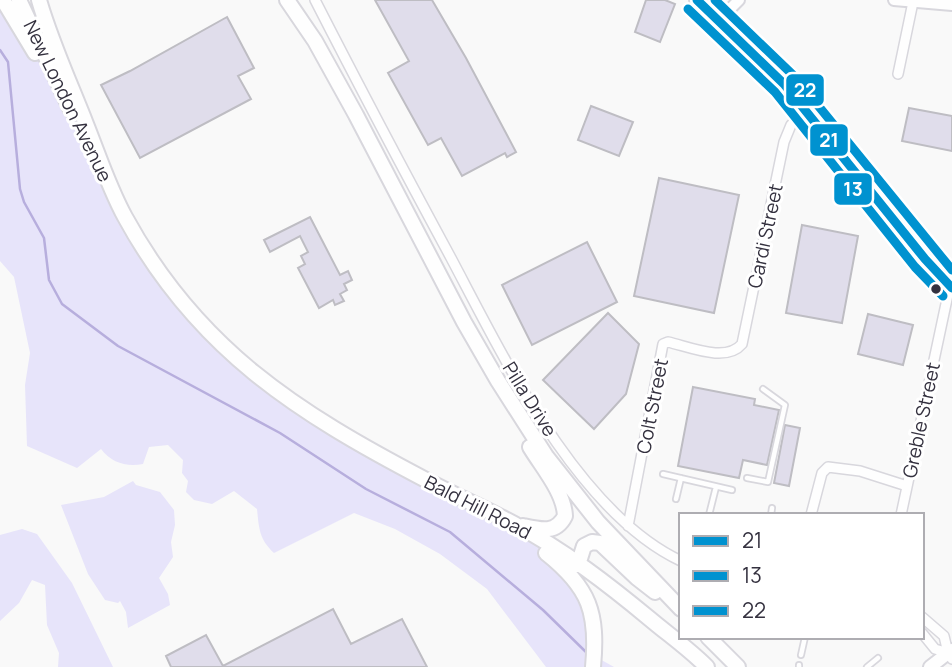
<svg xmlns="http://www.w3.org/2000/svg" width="952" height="667" font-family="Manrope,sans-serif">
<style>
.green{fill:#e7e4fa}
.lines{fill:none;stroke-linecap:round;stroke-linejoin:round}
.stream{stroke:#b7aedd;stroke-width:2.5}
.building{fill:#e0ddeb;stroke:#bebdc3;stroke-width:2}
.service-casing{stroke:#d8d7dd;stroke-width:8}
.minor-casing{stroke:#d8d7dd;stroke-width:12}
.tertiary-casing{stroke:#d8d7dd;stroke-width:14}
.secondary-casing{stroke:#d8d7dd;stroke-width:16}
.primary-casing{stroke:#d8d7dd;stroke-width:18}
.service{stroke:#fefefe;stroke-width:4.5}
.minor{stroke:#fefefe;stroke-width:9}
.tertiary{stroke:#fefefe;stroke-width:10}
.secondary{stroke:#fefefe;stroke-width:12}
.primary{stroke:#fefefe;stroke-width:14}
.bus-1-casing{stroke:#fff;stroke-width:14}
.bus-2-casing{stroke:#fff;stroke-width:14}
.bus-3-casing{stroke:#fff;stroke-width:14}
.bus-1{stroke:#0092d0;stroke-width:9}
.bus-2{stroke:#0092d0;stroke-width:9}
.bus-3{stroke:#0092d0;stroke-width:9}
.bus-dot{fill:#34313f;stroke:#fff;stroke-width:2.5}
.labels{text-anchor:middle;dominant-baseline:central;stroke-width:6;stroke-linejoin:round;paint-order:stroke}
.street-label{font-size:19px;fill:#34313f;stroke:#fff}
.line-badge{stroke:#fff;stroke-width:2.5}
.badge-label{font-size:19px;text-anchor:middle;font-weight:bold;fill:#fff}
</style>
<rect width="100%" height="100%" fill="#f9f9f9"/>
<path class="green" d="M0 0 71 110 153 264 268 386 514 527 563 566 586 596 598 658 614 667H546L487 589 440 554 395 529 354 513 274 553C259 539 259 528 257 509L234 491 212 504 194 500 186 492 188 481 182 473 183 460 168 445 149 447 143 464C126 467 112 463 101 449L77 468 27 446 25 385 30 353 14 277 0 261Z
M133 481 136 485 160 492 174 510 175 525 171 542 173 557 159 578 168 594 170 605 128 628 126 612 120 601 118 603 105 600 88 574 61 505 104 497Z
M22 529 37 534 72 583 113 667H58L59 653 47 625 45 585 32 580 19 603 0 621V535Z"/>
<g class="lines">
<path class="stream" d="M0 50 8 62 20 189 24 202 44 238 49 280 62 304 118 346 280 433 366 489 450 532 543 610 589 655"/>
</g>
<path class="building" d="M375 0H432L466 58 516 152 507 157 505 153 462 176 441 138 428 145 388 73 409 61Z
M646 0H665L675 4 660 42 635 32Z
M227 17 254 68 238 76 251 99 140 158 101 85 130 71Z
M591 106 633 122 619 156 578 140Z
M909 108 952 116V151L902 141Z
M659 178 739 195 714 313 634 296Z
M310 217 340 275 348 271 352 280 344 284 347 290 340 294 344 301 335 305 333 300 319 308 298 268 305 264 301 256 308 252 300 236 270 252 264 240Z
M802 225 858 236 842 323 786 313Z
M587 242 617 302 532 345 502 285Z
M608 313 639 344 626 394 594 429 543 380Z
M868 314 913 325 903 365 858 354Z
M693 387 755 399 754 405 779 410 767 465 743 460 739 478 678 466Z
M785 425 800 428 789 486 774 483Z
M333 609 351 644 402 619 427 667H171L166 656 206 635 223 666Z"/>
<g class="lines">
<g class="service-casing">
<path id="service" d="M663 474 732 490
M747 478 768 482 785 405 763 389
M676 499 681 478
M709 515 716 487
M771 515 772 508
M801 655 805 637
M799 667V665
M867 667 878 658"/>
</g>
<g class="minor-casing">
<path id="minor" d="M315 0C359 86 405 173 451 258 503 356 577 512 681 561
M898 74 913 2
M811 515 822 473 828 467 860 471 907 486
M901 515 950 285
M628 526 663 344 668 342C690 347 726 363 742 344L784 142 791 125 806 111
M922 617 944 636 948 653 952 659
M922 633 935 649 948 653"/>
</g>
<g class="tertiary-casing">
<path id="tertiary" d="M894 0 952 5
M719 20 739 0"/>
</g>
<g class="secondary-casing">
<path id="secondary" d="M930 667 952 650"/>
</g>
<g class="primary-casing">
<path id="primary" d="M3 0 35 53
M19 0 71 110
M39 0C51 42 70 83 86 124 98 154 109 188 125 217 197 349 296 412 426 480 455 496 487 509 516 525 564 550 609 585 650 619 669 635 689 649 707 667
M287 0 315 41 356 115 464 322 498 381 546 456 598 522 681 609
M697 0 784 84 925 259 952 288
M523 526C541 530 556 534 565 516 564 492 542 467 530 447
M546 553C590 588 598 613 593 667
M578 565 584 546 592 542 600 543 637 578 655 592
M708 637 738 667"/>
</g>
<use href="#service" class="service"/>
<use href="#minor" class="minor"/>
<use href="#tertiary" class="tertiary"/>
<use href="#secondary" class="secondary"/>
<use href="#primary" class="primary"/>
<g class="bus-1-casing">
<path id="bus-1" d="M697 0 784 84 925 259 952 288"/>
</g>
<g class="bus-2-casing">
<path id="bus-2" d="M688 9 775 92 915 267 943 296"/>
</g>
<g class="bus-3-casing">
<path id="bus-3" d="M715 0 794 76 952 270"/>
</g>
<use href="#bus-1" class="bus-1"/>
<use href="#bus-2" class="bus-2"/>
<use href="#bus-3" class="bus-3"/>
</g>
<circle class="bus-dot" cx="936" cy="289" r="6"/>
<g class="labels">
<g class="street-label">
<text transform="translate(68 101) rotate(64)">New London Avenue</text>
<text transform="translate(765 236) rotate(-78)">Cardi Street</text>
<text transform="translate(530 399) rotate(58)">Pilla Drive</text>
<text transform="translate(652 406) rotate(-79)">Colt Street</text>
<text transform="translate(921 420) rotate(-78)">Greble Street</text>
<text transform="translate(478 507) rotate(27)">Bald Hill Road</text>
</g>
</g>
<g class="line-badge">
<rect x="785" y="73" width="40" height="34" rx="7" fill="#0092d0"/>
<rect x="809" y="123" width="40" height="34" rx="7" fill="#0092d0"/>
<rect x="833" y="172" width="40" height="34" rx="7" fill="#0092d0"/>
</g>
<g class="badge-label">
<text x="805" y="97">22</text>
<text x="829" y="147">21</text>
<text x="853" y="196">13</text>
</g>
<rect x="679" y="513" width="245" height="126" fill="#ffffff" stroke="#aeadb2" stroke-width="2"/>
<rect x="693" y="536" width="35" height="10" fill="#0092d0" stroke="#aeadb2" stroke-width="2"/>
<text x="742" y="548" font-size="21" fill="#34313f">21</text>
<rect x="693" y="571" width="35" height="10" fill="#0092d0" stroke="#aeadb2" stroke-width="2"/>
<text x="742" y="583" font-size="21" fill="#34313f">13</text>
<rect x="693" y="606" width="35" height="10" fill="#0092d0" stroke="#aeadb2" stroke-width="2"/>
<text x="742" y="618" font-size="21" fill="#34313f">22</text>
</svg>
